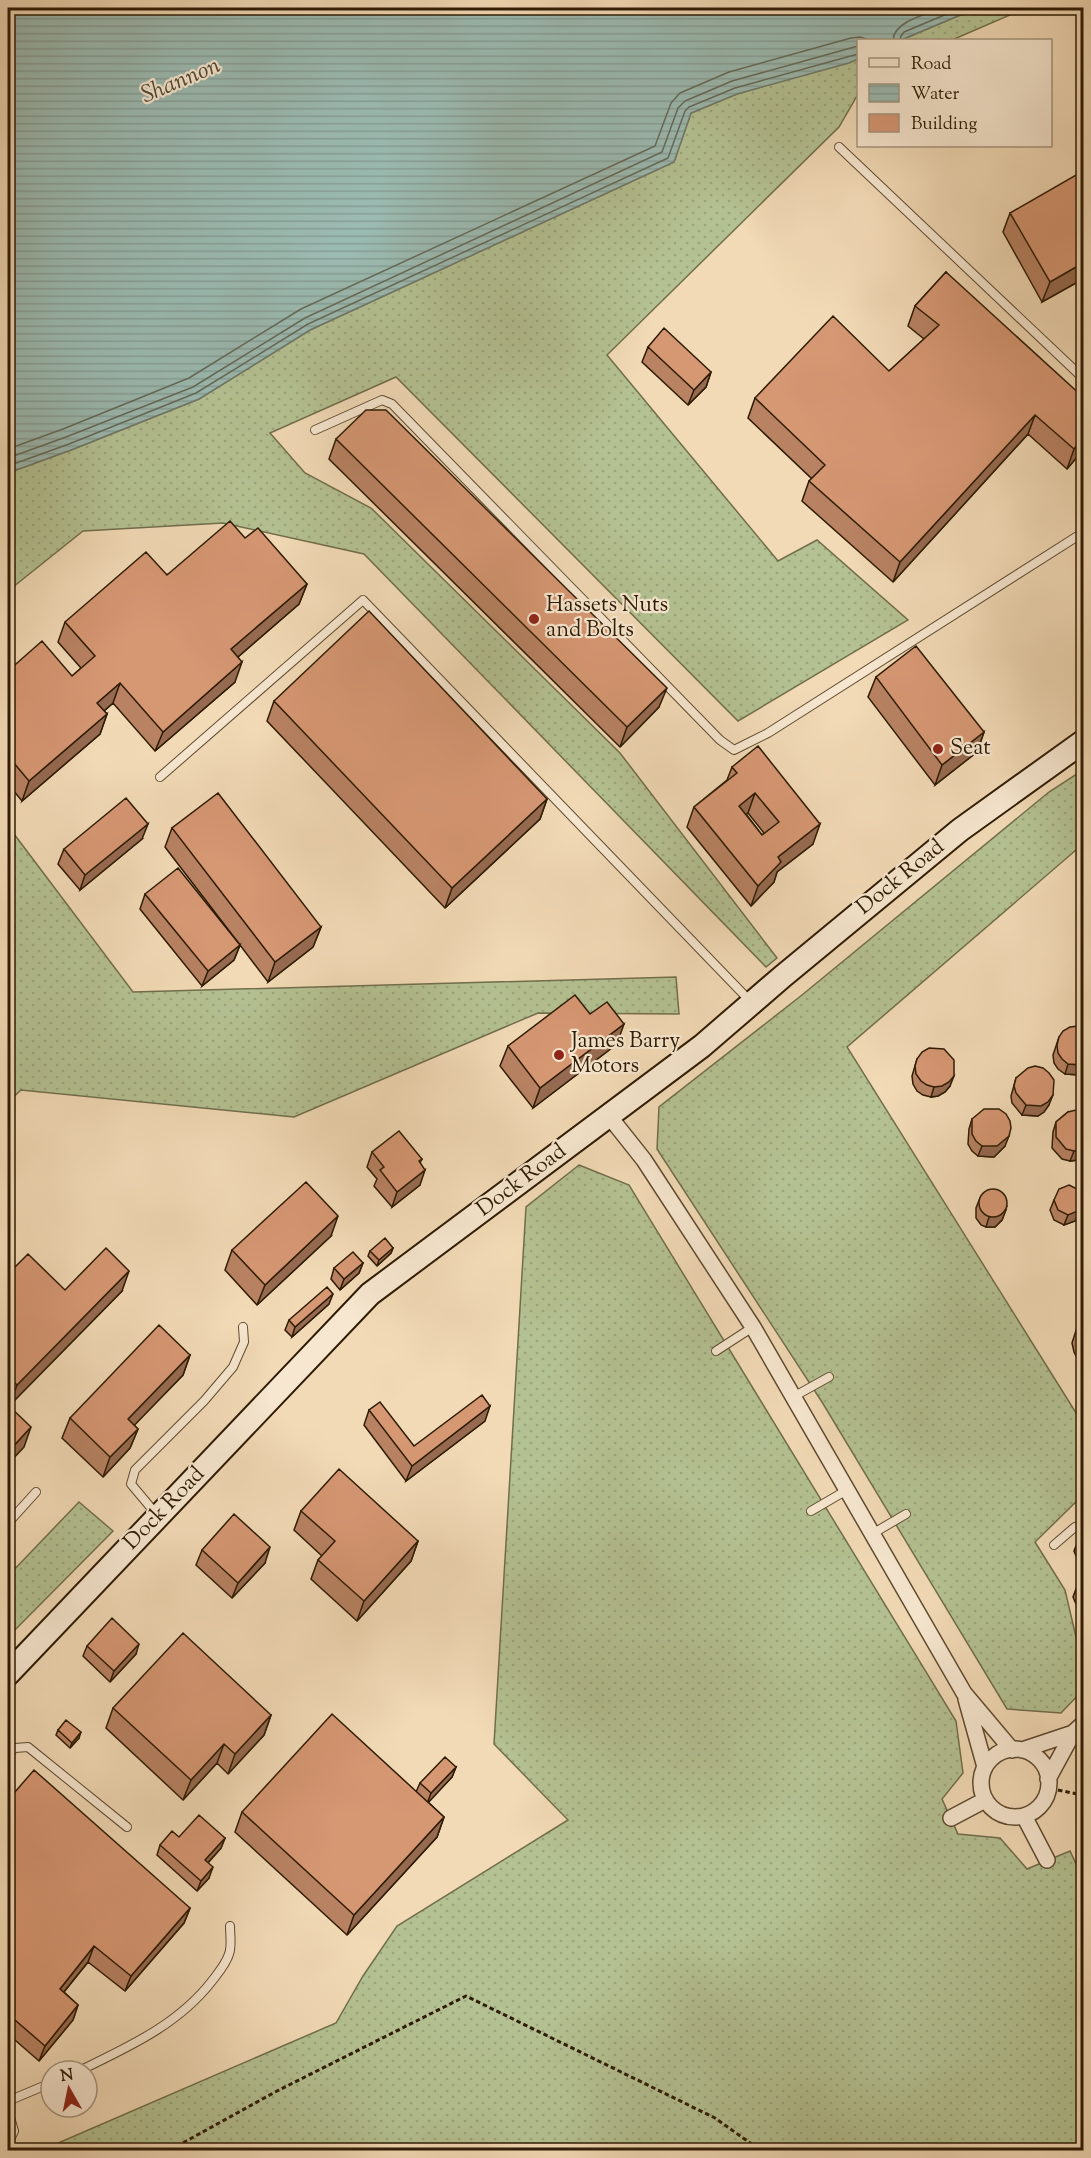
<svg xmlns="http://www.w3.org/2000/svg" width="1091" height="2158" font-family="'Sorts Mill Goudy',serif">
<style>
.grass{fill:url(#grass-dots);stroke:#716e4b;stroke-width:1.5}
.water{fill:url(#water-rules);stroke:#6f7a6c;stroke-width:1.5}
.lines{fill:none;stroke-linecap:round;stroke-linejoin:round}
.shore{stroke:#646a5a;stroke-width:1.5}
.lane-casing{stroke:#5f4b30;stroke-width:10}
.street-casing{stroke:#5f4b30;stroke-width:18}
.secondary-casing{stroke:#2e1b04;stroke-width:26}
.path{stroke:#2e1b04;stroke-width:3;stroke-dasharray:4.5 3;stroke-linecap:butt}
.lane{stroke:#f7e7d0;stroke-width:8}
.street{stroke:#f7e7d0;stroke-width:15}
.secondary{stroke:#f7e7d0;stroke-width:22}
.wall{fill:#b88263;stroke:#2e1b04;stroke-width:1.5;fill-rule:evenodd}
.shaded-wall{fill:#966a50;stroke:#2e1b04;stroke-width:1.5}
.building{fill:#d69773;stroke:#2e1b04;stroke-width:1.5;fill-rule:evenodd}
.poi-dot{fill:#8f2418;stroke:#f7e7d0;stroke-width:2}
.labels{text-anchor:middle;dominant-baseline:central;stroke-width:4.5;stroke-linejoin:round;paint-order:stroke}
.poi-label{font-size:22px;fill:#2e1b04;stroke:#f7e7d0;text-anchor:start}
.street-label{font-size:22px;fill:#2e1b04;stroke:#f7e7d0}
.water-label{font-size:24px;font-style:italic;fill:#4f4b38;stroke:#f7e7d0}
</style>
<defs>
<pattern id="grass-dots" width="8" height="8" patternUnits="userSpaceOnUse" patternTransform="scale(1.5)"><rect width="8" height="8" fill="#b4c192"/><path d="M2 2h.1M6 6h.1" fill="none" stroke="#9ba57c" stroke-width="1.8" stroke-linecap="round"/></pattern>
<pattern id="water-rules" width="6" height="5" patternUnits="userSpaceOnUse" patternTransform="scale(1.5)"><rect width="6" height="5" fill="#9bbab1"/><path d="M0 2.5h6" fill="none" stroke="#869f97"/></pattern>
</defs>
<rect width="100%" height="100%" fill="#f2dab6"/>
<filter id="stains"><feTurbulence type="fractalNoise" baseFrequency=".00333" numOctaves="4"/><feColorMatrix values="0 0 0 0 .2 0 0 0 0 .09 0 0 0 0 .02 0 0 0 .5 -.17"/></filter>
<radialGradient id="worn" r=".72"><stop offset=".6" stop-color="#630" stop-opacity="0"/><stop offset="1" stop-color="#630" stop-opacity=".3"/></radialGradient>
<path class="grass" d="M977 8H1026L952 40H901Z
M858 59V94L839 127 607 355 778 561 817 540 908 620 738 721 396 377 270 433 305 473 371 508 620 753 777 958 766 967 364 554 223 523 83 531 8 591V473L71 450 199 399 310 330 674 162 691 113 737 94Z
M1083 770V844L847 1047 1083 1424V1495L1035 1542 1065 1590 1076 1637 1083 1645V1690L1061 1713 1007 1709 822 1402 657 1149 659 1107 802 995 1049 792Z
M8 826 133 992 676 977 679 1014 538 1013 294 1117 21 1090 8 1102Z
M579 1165 629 1185 956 1721 963 1773 942 1799 958 1834 1000 1838 1027 1869 1070 1851 1084 1881 1083 2150H42L336 2023 363 1976 397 1926 568 1820 494 1744 526 1207Z
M79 1502 113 1531 8 1637V1576Z"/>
<path class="water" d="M8 8H977L901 40H858V59L849 63 737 94 691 113 674 162 310 330 199 399 71 450 8 473Z"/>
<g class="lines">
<path class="shore" d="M893 40C894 21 927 14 943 8
M900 40 901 36 904 32 961 8
M8 449 63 429 189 378 301 309 655 146 671 103 680 93 729 72 851 38 860 37 869 40
M8 458 66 437 193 387 305 318 662 152 678 108 685 101 732 81 858 46
M8 466 69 444 196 393 308 324 668 158 685 111 689 107 735 88 858 54"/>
<g class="lane-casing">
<path id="lane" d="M839 147 1084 379
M315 430 382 400 392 404 720 740 734 750 768 733 1084 532
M160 777 363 600 751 1002
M716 1351 753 1327
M793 1397 829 1377
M811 1511 847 1490
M157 1515 131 1484 135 1470 204 1401 233 1367 244 1342 243 1327
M8 1523 36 1492
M872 1534 906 1514
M1054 1545 1075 1527 1084 1524
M8 1754 15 1748 28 1747 127 1827
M79 2071C128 2047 178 2025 212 1981 218 1973 226 1964 229 1954 232 1946 230 1935 230 1926
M8 2101 51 2083
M8 2111 14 2131 8 2144"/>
</g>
<g class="street-casing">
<path id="street" d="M609 1116 644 1160 753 1327 964 1693 1012 1750
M966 1699 985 1767
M981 1783a34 34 0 1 1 68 0a34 34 0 1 1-68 0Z
M1022 1750 1073 1733
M1048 1779 1073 1733 1084 1723
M1024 1816 1047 1860
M951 1818 985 1800"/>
</g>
<g class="secondary-casing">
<path id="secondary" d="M8 1674 370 1294 702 1046 782 977 960 830 1084 741"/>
</g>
<path class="path" d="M1058 1790 1082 1795
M170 2150 277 2091 466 1996 715 2118 760 2150"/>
<use href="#lane" class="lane"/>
<use href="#street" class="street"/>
<use href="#secondary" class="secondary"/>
</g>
<path class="wall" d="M1010 213 1083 279 1042 302 1003 232Z
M946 272 1083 450 1067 469 1028 434 893 582 802 501 809 481 812 479 748 418 755 398 889 371 924 339 908 326 915 306Z
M648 347 711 372 706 387 688 405 642 362Z
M336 439 659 707 620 747 329 459Z
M245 538 307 584 299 604 238 657 235 682 155 751 113 703 104 711 107 714 100 734 22 801 8 784V671L72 676 81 668 58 642 65 622Z
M876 677 984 732 977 752 935 785 868 697Z
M274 701 547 799 540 819 445 908 267 721Z
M732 767 813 844 777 872 774 882 751 906 687 827 694 807 727 780ZM748 813 764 833 762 835 746 814Z
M172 828 321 927 313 947 268 982 240 945 234 960 202 986 140 909 145 894 240 945 165 847Z
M142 839 80 890 58 864 64 849Z
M590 1014 617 1044 533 1108 500 1066 508 1046Z
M1083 1027V1073L1080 1075 1065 1074 1058 1069 1054 1063 1053 1055 1059 1037Z
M917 1059 950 1086 945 1092 938 1096 931 1097 923 1095 917 1091 913 1084 912 1076Z
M1016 1078 1049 1105 1044 1112 1038 1116 1022 1115 1012 1103 1011 1096Z
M1068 1112 1078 1160 1070 1161 1062 1159 1052 1148 1053 1132 1056 1122Z
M972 1119 1005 1146 994 1157 978 1156 972 1151 968 1144 969 1129Z
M372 1152 422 1159 420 1163V1185L392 1207 374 1186 377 1179 367 1167Z
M980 1198 1007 1206 1002 1220 995 1227H986L981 1225 976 1218V1208Z
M1054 1200 1083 1201 1075 1221 1064 1225 1054 1220 1050 1210Z
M331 1236 257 1305 225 1270 232 1250Z
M393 1248 391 1253 377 1266 368 1256 370 1251Z
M363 1263 359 1273 340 1290 331 1279 334 1268Z
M8 1274 65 1290 122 1291 10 1405 8 1403Z
M329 1304 292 1337 285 1330 289 1320Z
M1083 1314V1364L1078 1360 1074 1352 1072 1343 1080 1318Z
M190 1355 183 1375 134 1425 138 1429 130 1448 103 1477 62 1438 70 1418Z
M369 1410 414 1446 485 1421 406 1481 364 1425Z
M301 1511 418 1541 411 1561 357 1621 311 1579 318 1560 322 1556 294 1530Z
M1083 1538V1573L1074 1551 1078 1541Z
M202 1550 265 1563 232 1598 196 1565Z
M1083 1583V1620L1073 1597 1077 1586Z
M87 1646 136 1654 110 1682 83 1656Z
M113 1708 271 1715 264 1735 228 1774 217 1763 183 1800 106 1728Z
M58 1730 79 1738 70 1748 56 1735Z
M456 1767 452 1777 428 1802 444 1817 437 1837 347 1935 235 1832 242 1812 416 1792 420 1783Z
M8 1800 190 1908 184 1923 125 1991 88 1962 64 1992 78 2005 73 2020 39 2061 8 2034Z
M179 1837 225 1838 221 1848 208 1863 209 1878 197 1891 157 1855 160 1845Z"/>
<path class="shaded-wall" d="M1083 263V279L1042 302 1050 282Z
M711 372 706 387 688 405 694 390Z
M1035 415 1028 434 893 582 900 562Z
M1083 438V450L1067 469 1074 449Z
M307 584 299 604 224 669 231 649Z
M242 662 235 682 155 751 163 732Z
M120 683 113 703 90 723 97 703Z
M667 688 659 707 620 747 627 727Z
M107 714 100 734 22 801 29 781Z
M984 732 977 752 935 785 942 765Z
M755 793 748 813 731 826 739 806Z
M547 799 540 819 445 908 452 888Z
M148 824 142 839 80 890 85 875Z
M820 824 813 844 777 872 774 882 751 906 758 886 778 857Z
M321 927 313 947 268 982 275 962Z
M240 945 234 960 202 986 208 971Z
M624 1024 617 1044 533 1108 540 1088Z
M1068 1064 1083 1065V1073L1080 1075 1065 1074Z
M954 1076 950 1086 945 1092 938 1096 931 1097 934 1087Z
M1053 1095 1049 1105 1044 1112 1038 1116 1022 1115 1026 1105Z
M1009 1136 1005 1146 994 1157 978 1156 982 1146Z
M1083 1148V1156L1078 1160 1070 1161 1074 1151Z
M425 1170 420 1185 392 1207 397 1192Z
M1083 1201 1075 1221 1064 1225 1068 1215Z
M1006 1210 1002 1220 995 1227H986L989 1217Z
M338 1216 331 1236 257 1305 265 1285Z
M393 1248 391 1253 377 1266 379 1260Z
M363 1263 359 1273 340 1290 344 1279Z
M129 1271 122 1291 10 1405 17 1385Z
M333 1294 329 1304 292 1337 295 1327Z
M190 1355 183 1375 121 1439 128 1419Z
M490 1406 485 1421 406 1481 412 1466Z
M31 1427 24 1447 8 1464V1452Z
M138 1429 130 1448 103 1477 110 1457Z
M418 1541 411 1561 357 1621 364 1601Z
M270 1547 265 1563 232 1598 238 1583Z
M139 1644 136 1654 110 1682 114 1671Z
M271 1715 264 1735 228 1774 235 1754Z
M81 1732 79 1738 70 1748 72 1743Z
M224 1744 217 1763 183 1800 191 1780Z
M456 1767 452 1777 427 1804 431 1793Z
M444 1817 437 1837 347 1935 354 1915Z
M225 1838 221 1848 201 1870 205 1860Z
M213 1867 209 1878 197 1891 201 1881Z
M190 1908 184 1923 125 1991 131 1976Z
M94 1946 88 1962 54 2004 60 1989Z
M78 2005 73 2020 39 2061 45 2046Z"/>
<path class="building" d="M1083 171V263L1050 282 1010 213Z
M946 272 1083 397V438L1074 449 1035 415 900 562 809 481 825 465 755 398 833 316 889 371 939 325 915 306Z
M664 328 711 372 694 390 648 347Z
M366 410H386L667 688 627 727 336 439Z
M230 521 245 538 258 528 307 584 231 649 242 662 163 732 120 683 97 703 107 714 29 781 8 756V671L42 641 72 676 95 656 65 622 146 552 167 575Z
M369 611 547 799 452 888 274 701Z
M916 646 984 732 942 765 876 677Z
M758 746 820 824 778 857 781 862 758 886 694 807 737 773 732 767ZM755 793 779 822 762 835 739 806Z
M218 793 321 927 275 962 172 828Z
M126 798 148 824 85 875 64 849Z
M178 868 240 945 208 971 145 894Z
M575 995 590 1014 607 1002 624 1024 540 1088 508 1046Z
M1078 1026 1083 1027V1065L1068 1064 1062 1059 1058 1053 1057 1045 1059 1037 1063 1031 1070 1027Z
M929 1048 944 1049 954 1060V1076L949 1082 942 1086 934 1087 927 1085 921 1081 916 1074 915 1066 917 1059 922 1052Z
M1035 1066 1043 1068 1049 1073 1054 1080 1053 1095 1048 1102 1041 1106 1026 1105 1016 1093 1014 1086 1016 1078 1028 1068Z
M984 1109H999L1006 1114 1010 1121 1011 1128 1009 1136 997 1146H982L976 1141 972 1134V1119Z
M1076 1110 1083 1113V1148L1074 1151 1066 1149 1056 1137V1122L1068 1112Z
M399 1131 422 1159 419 1161 425 1170 397 1192 380 1170 384 1167 372 1152Z
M306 1182 338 1216 265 1285 232 1250Z
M1069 1185 1079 1190 1083 1201 1078 1211 1068 1215 1058 1210 1054 1200 1059 1189Z
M979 1203a14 14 0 1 1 28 0a14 14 0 1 1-28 0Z
M385 1238 393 1248 379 1260 370 1251Z
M106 1248 129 1271 17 1385 8 1376V1274L28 1254 65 1290Z
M353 1252 363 1263 344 1279 334 1268Z
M327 1287 333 1294 295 1327 289 1320Z
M1083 1314V1344L1079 1337 1078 1327 1080 1318Z
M159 1325 190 1355 128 1419 138 1429 110 1457 70 1418Z
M482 1395 490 1406 412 1466 369 1410 380 1402 414 1446Z
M8 1405 31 1427 8 1452Z
M339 1469 418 1541 364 1601 318 1560 335 1541 301 1511Z
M234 1514 270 1547 238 1583 202 1550Z
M1083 1538V1554L1078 1541Z
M1083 1583V1601L1077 1586Z
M112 1618 139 1644 114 1671 87 1646Z
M183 1633 271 1715 235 1754 224 1744 191 1780 113 1708Z
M332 1714 444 1817 354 1915 242 1812Z
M66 1720 81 1732 72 1743 58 1730Z
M445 1757 456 1767 431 1793 420 1783Z
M34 1770 190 1908 131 1976 94 1946 60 1989 78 2005 45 2046 8 2014V1800Z
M199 1815 225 1838 205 1860 213 1867 201 1881 160 1845 172 1831 179 1837Z"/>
<g class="poi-dot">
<circle cx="534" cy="619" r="6"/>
<circle cx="938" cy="749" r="6"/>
<circle cx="559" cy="1055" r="6"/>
</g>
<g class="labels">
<g class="poi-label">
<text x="546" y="606">Hassets Nuts<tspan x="546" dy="25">and Bolts</tspan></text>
<text x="950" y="749">Seat</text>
<text x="571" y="1042">James Barry<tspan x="571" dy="25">Motors</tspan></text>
</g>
<g class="street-label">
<text transform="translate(901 878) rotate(-39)">Dock Road</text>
<text transform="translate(522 1181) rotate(-37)">Dock Road</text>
<text transform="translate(165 1509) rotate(-46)">Dock Road</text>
</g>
<g class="water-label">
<text transform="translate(181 81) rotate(-23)">Shannon</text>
</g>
</g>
<rect width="1091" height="2158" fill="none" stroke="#f2dab6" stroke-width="30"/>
<rect x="9" y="9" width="1073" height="2140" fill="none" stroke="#2e1b04" stroke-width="3"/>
<rect x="15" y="15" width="1061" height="2128" fill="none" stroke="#2e1b04" stroke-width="1.5"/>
<rect x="857" y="39" width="195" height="108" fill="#f7e7d0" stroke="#a7957e" stroke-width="1.5"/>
<rect x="869" y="58" width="30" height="9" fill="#f7e7d0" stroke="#a7957e" stroke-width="1.5"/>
<text x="911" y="69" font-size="18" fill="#2e1b04">Road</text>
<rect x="869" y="84" width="30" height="18" fill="url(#water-rules)" stroke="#a7957e" stroke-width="1.5"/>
<text x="911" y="99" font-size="18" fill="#2e1b04">Water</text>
<rect x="869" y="114" width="30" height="18" fill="#d69773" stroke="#a7957e" stroke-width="1.5"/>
<text x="911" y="129" font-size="18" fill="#2e1b04">Building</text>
<g transform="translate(69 2089) rotate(351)"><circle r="28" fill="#f7e7d0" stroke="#a7957e" stroke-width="1.5"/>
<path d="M0-4.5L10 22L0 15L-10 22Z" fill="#8f2418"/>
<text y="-9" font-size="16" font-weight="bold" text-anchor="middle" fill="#2e1b04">N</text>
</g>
<rect width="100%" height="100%" filter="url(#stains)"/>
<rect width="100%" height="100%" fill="url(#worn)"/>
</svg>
